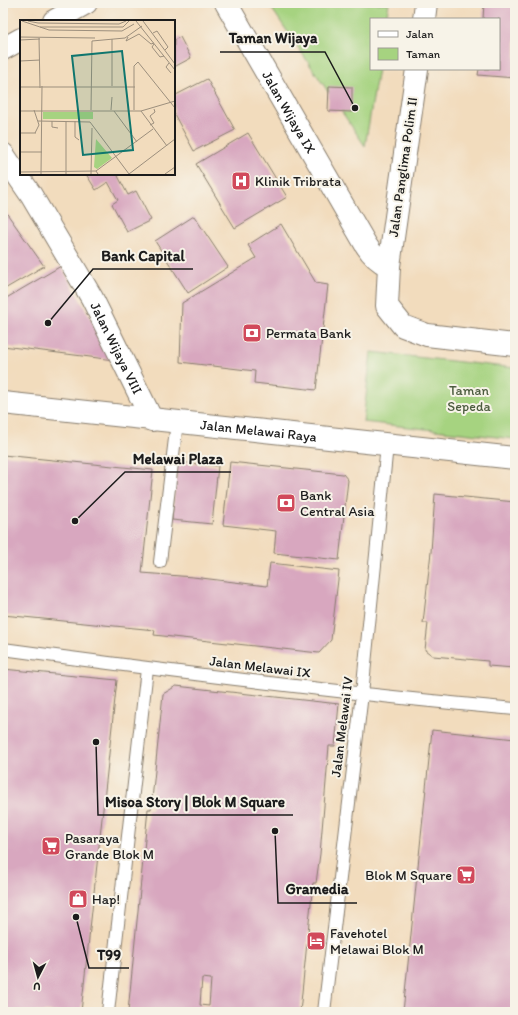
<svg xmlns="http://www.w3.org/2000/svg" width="518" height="1015" font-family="Itim,sans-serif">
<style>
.green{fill:#a6d380;stroke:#61784e}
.building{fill:#d8a7bf;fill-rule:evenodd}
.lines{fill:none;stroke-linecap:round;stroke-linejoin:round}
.lane-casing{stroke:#877c6c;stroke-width:14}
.street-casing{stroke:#877c6c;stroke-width:24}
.secondary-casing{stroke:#877c6c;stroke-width:24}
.lane{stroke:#fff;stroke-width:12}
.street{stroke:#fff;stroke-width:22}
.secondary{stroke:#fff;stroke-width:22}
.labels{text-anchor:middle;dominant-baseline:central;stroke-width:4;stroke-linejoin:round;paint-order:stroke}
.street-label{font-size:14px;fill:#1c1c1c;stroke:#f7f3e8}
.poi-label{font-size:14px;fill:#1c1c1c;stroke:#f7f3e8;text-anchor:start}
.park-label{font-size:14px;fill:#4c5c3f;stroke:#f7f3e8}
.inset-road{fill:none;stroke:#9c8f7d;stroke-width:1}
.view{fill:#0f766e;fill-opacity:0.15;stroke:#0f766e;stroke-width:2}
.inset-edge{fill:none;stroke:#1c1c1c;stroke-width:2}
.leader{fill:none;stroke:#1c1c1c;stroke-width:1.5}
.callout-dot{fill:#1c1c1c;stroke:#f7f3e8;stroke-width:1.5}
.callout-label{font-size:15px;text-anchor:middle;font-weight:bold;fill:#1c1c1c;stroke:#f7f3e8;stroke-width:4;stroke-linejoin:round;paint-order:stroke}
</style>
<rect width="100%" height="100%" fill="#f7f3e8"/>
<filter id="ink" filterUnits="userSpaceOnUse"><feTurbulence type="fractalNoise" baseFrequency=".025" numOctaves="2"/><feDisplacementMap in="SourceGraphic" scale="8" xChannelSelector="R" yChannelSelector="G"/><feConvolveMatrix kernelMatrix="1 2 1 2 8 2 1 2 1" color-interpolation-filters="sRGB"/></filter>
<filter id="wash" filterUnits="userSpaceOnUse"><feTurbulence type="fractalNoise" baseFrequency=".012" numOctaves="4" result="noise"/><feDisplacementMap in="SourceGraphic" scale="16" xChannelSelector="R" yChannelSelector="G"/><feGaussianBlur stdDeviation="0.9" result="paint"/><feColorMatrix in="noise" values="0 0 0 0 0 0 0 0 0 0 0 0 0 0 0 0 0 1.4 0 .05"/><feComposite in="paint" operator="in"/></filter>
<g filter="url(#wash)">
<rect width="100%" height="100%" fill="#f2dcbd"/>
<path class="green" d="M268 3H389L386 19H371V69H378L365 146Z
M371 352 515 368V439L363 422Z"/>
<g id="blocks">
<path class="building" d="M484 3H515V78L478 75 479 69H499V19H483Z
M180 37 191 58 174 67V40Z
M207 79 235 130 194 151 174 114V96Z
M329 86 352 87V112L328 111Z
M248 133 287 197 235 228 196 164Z
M86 174H120L118 176 128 195 136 191 151 220 127 232 112 204 118 200 108 182 96 190Z
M3 208 44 266 3 290Z
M194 216 228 267 188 293 155 241Z
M281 224 316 283 328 285 316 390 254 383 255 371 180 362 182 303 256 258 248 245Z
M61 266 114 360 3 346V300Z
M3 455 153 470 142 573 193 577 267 586 270 563 339 571 331 640 319 653 154 635 155 630 3 615Z
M177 462 218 466 212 524 172 520Z
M230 462 343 474 348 480 339 560 274 553 276 531 223 525Z
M435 494 515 502V656L514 668 488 666V661L433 656 425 650 428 623H423L431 552Z
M3 669 117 680 81 1012H3Z
M176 686 339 704 335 746H329L320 854 316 883H313L300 1012H128L148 809H151L163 694ZM202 978 211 979 209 1006 200 1005Z
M432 730 515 739V1012H403Z"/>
</g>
</g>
<g filter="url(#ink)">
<use href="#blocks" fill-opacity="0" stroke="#877c6c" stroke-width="1"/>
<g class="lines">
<g class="lane-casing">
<path id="lane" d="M160 562 177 422
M3 649C173 672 344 694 515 709
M108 1012 147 669
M324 1012 362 694 387 445"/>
</g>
<g class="street-casing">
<g id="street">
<path id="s1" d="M226 3 366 245C372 255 378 261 389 266"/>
<path d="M424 19 426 3"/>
<path d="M54 21 86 3"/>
<path d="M3 49 21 39"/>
<path d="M417 69 389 266 387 306 403 326 427 335 515 345"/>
<path id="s2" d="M3 154 31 195 92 298 152 420"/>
</g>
</g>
<g class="secondary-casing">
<g id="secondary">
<path id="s3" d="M3 403 515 458"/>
</g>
</g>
<use href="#lane" class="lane"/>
<use href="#street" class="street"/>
<use href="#secondary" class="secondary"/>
</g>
</g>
<defs>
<g id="hospital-square" transform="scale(1)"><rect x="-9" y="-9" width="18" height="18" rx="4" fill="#d1495b" stroke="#f7f3e8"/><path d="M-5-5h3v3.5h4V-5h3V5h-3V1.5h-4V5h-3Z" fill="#fff"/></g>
<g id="bank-square" transform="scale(1)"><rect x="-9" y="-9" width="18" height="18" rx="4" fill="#d1495b" stroke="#f7f3e8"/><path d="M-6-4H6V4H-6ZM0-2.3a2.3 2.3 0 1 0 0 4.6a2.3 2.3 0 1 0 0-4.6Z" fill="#fff"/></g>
<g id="supermarket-square" transform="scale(1)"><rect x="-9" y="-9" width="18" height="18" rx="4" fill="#d1495b" stroke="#f7f3e8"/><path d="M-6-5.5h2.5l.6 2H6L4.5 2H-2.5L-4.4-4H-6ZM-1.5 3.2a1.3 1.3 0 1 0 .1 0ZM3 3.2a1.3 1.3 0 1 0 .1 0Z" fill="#fff"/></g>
<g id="shop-square" transform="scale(1)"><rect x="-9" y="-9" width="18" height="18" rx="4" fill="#d1495b" stroke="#f7f3e8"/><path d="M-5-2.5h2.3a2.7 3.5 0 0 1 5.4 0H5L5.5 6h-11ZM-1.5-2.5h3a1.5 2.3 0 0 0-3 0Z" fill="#fff"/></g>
<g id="hotel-square" transform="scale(1)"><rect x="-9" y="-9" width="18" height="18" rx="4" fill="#d1495b" stroke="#f7f3e8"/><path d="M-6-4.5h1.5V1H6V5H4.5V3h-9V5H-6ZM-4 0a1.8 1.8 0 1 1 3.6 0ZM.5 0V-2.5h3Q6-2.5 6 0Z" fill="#fff"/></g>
</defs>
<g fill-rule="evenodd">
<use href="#hospital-square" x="241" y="181"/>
<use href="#bank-square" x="252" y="333"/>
<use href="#bank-square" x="286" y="503"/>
<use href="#supermarket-square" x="51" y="846"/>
<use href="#supermarket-square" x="466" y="875"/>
<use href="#shop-square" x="78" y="899"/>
<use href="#hotel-square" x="316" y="941"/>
</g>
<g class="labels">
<g class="street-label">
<text stroke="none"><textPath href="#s1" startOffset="126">Jalan Wijaya IX</textPath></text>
<text transform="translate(403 167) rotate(-82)">Jalan Panglima Polim II</text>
<text stroke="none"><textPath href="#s2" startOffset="225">Jalan Wijaya VIII</textPath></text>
<text stroke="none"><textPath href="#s3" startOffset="257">Jalan Melawai Raya</textPath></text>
<text transform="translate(260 667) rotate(7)">Jalan Melawai IX</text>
<text transform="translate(342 727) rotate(-83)">Jalan Melawai IV</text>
</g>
<g class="poi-label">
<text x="255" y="181">Klinik Tribrata</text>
<text x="266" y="333">Permata Bank</text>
<text x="300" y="495">Bank<tspan x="300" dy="16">Central Asia</tspan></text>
<text x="65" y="838">Pasaraya<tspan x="65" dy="16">Grande Blok M</tspan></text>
<text x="452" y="875" text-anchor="end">Blok M Square</text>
<text x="92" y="899">Hap!</text>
<text x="330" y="933">Favehotel<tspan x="330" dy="16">Melawai Blok M</tspan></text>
</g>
<g class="park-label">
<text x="469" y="390">Taman<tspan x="469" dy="16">Sepeda</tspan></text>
</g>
</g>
<g transform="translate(20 20)">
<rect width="155" height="155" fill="#f2dcbd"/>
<path d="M23 92H73V99H23ZM76 119 92 138 77 149 74 147Z" fill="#a6d380"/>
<path class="inset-road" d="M2 1 29 10 102 11 114 4M8 1 18 3 99 4 106 1M116 1 155 50M123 1 155 44M20 7H103L109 1M133 13 137 11 148 27 145 30M0 17 75 18M108 17 106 21 119 14 131 24 134 23M19 18 20 68M0 20 20 19M134 24 132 27 140 37 144 36M0 41 20 40M0 42V67M149 43 146 47 151 53M92 66V19M0 67H115M14 90 19 105 15 113M71 90 72 21 105 18 122 6M91 90 92 77M114 90V46L118 42 155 88M0 91H121L155 81M94 91 117 122M121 91 147 126M18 101 70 102 109 154M32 101V107L38 108M46 101V154M55 101V117L59 120M130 105 134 103 130 96 135 92 134 89M0 113H16M0 132H22M76 151 133 109M0 152 76 151 78 154M21 154 22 66M71 154 72 108M109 154 155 119M145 154 155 147"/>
<path class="view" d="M102 31 113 130 63 135 52 36Z"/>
<rect width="155" height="155" class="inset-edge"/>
</g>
<path class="leader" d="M355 108L325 52H220M48 323L93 269H193M75 521L125 472H231M96 742L98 815H293M275 831L278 903H357M76 917L89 968H129"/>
<g class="callout-dot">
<circle cx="355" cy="108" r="4"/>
<circle cx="48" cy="323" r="4"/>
<circle cx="75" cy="521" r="4"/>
<circle cx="96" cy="742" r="4"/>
<circle cx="275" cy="831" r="4"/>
<circle cx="76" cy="917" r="4"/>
</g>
<g class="callout-label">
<text x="273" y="43">Taman Wijaya</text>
<text x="143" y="261">Bank Capital</text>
<text x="178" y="464">Melawai Plaza</text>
<text x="195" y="807">Misoa Story | Blok M Square</text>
<text x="317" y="894">Gramedia</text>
<text x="109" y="960">T99</text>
</g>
<rect width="518" height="1015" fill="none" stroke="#f7f3e8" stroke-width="16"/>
<rect x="370" y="18" width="130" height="52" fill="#f7f3e8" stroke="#9f9d96"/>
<rect x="378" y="31" width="20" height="6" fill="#ffffff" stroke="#9f9d96"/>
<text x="406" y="38" font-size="12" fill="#1c1c1c">Jalan</text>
<rect x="378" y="48" width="20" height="12" fill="#a6d380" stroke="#9f9d96"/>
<text x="406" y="58" font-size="12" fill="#1c1c1c">Taman</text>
<g transform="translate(38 977) rotate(186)" stroke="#f7f3e8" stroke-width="3" paint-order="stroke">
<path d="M0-3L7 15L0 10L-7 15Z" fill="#1c1c1c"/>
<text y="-6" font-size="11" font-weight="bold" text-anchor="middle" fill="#1c1c1c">U</text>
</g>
</svg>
